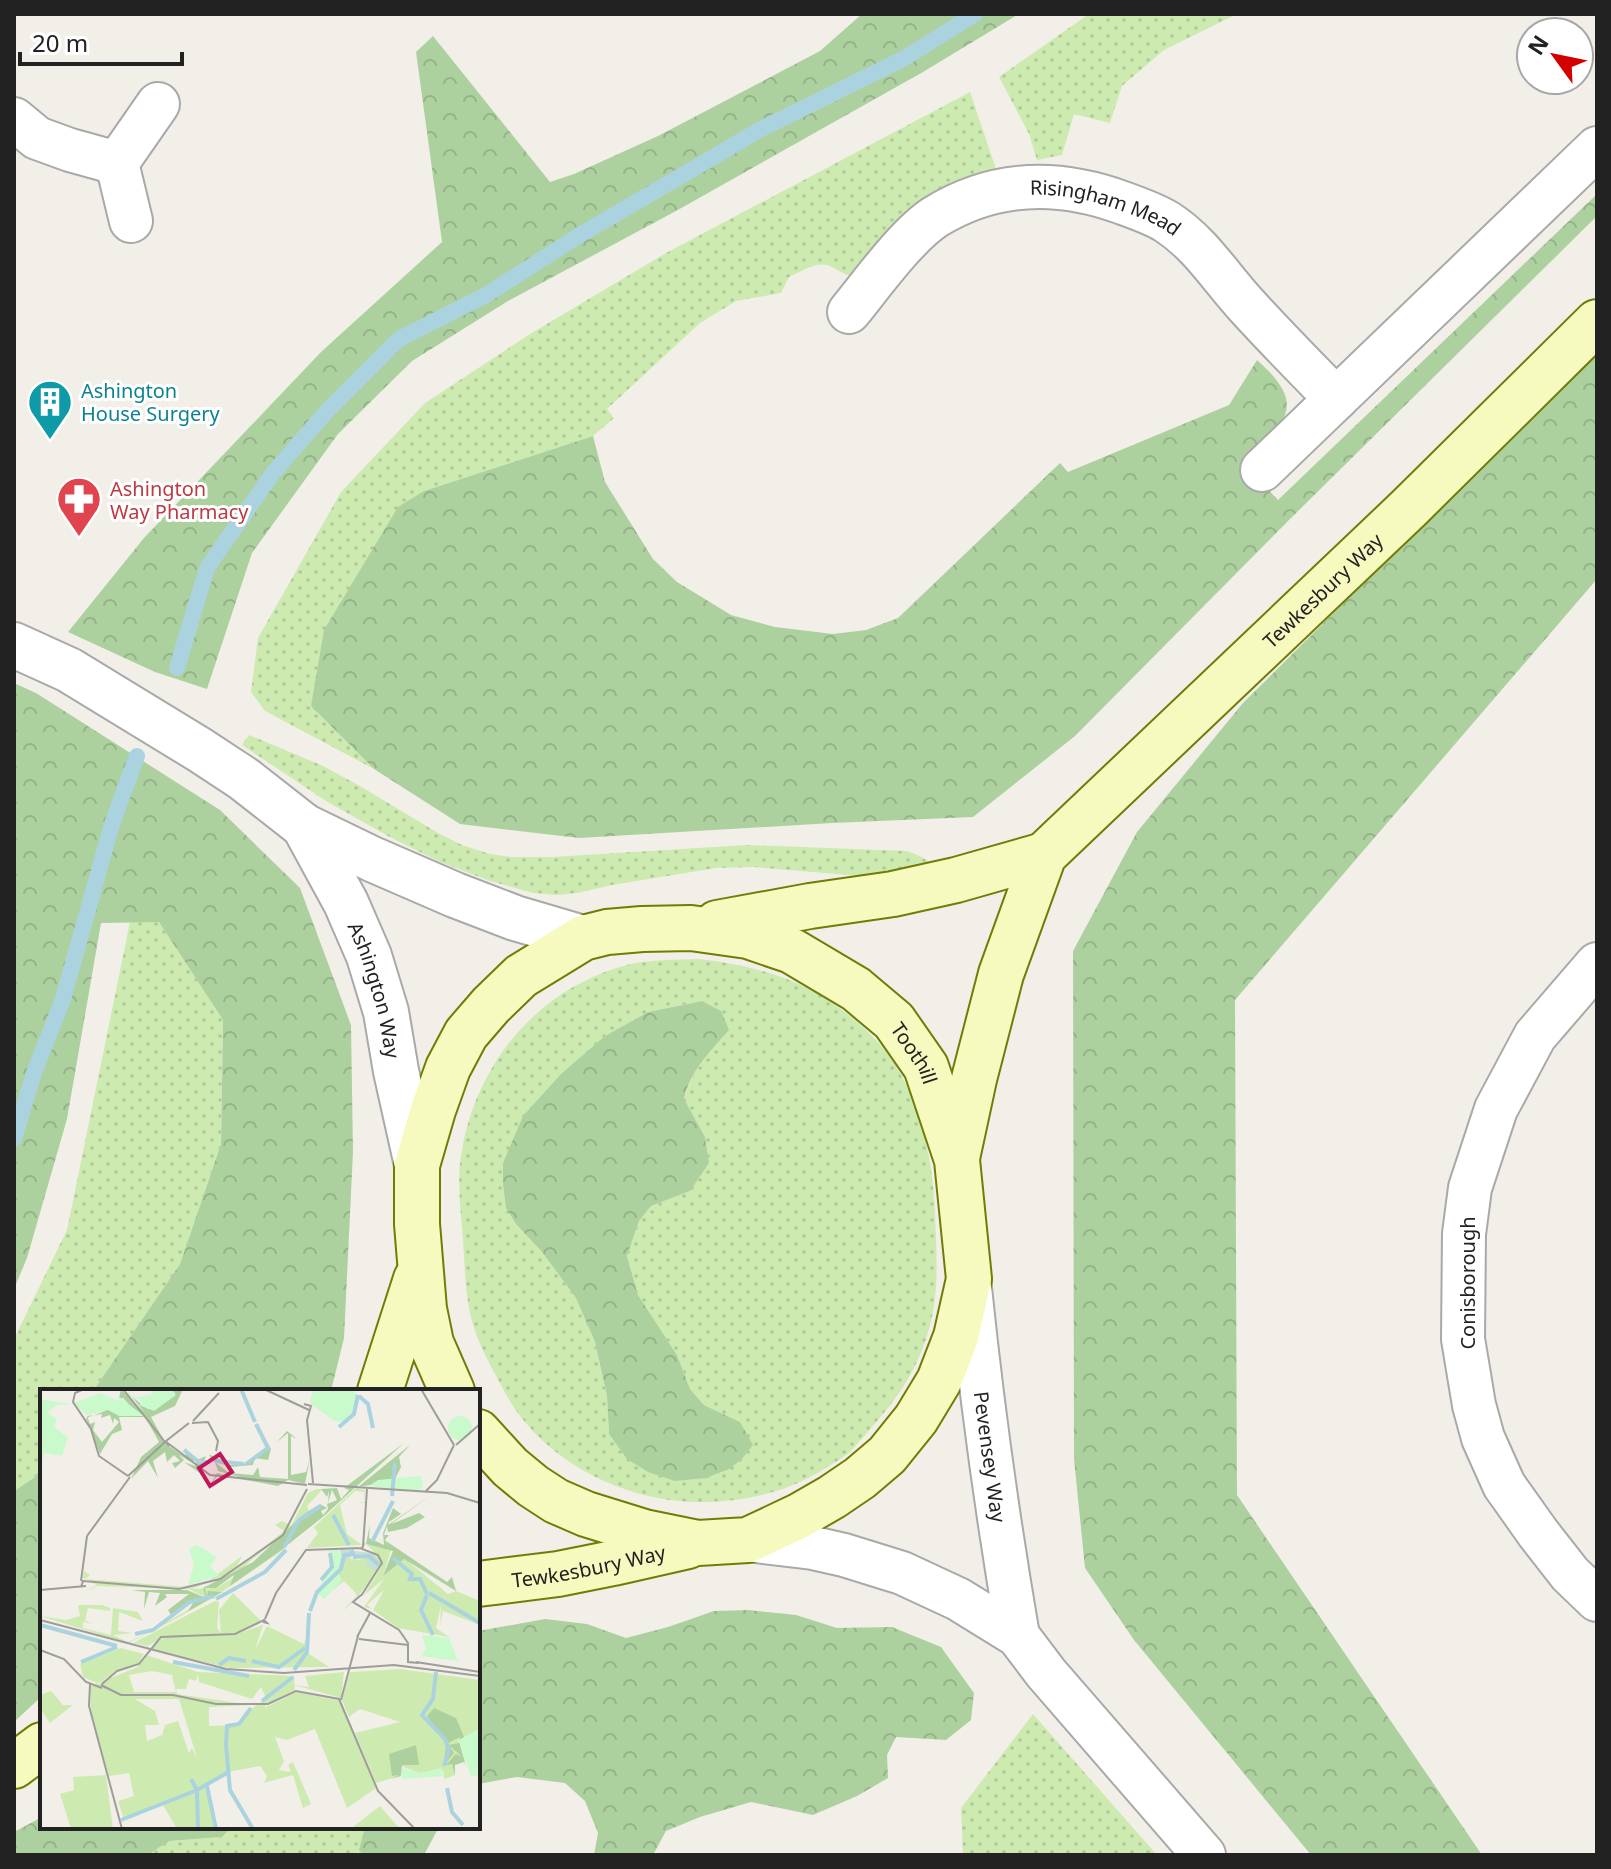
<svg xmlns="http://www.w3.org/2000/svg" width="1611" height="1869" font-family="'Noto Sans',sans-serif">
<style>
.grass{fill:url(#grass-dots);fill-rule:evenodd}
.forest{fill:url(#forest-crowns)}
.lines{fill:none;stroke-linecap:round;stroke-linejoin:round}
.stream{stroke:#aad3df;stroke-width:16}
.minor-casing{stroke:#a9a9a9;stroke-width:46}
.tertiary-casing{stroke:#a9a9a9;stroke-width:48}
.secondary-casing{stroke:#707d05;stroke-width:48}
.minor{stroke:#fff;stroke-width:42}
.tertiary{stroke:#fff;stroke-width:44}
.secondary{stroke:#f7fabf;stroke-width:44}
.labels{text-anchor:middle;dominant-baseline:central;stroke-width:6;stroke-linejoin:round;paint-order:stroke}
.street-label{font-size:20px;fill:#222;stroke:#fff}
.culture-label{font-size:20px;fill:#0d838f;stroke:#fff;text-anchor:start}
.health-label{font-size:20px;fill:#be3a42;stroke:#fff;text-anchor:start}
.inset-river{fill:none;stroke:#aad3df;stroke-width:4}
.inset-road{fill:none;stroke:#9f9d99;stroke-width:2}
.view{fill:#c2185b;fill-opacity:0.15;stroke:#c2185b;stroke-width:4}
.inset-edge{fill:none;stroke:#222;stroke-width:4}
</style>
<defs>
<pattern id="grass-dots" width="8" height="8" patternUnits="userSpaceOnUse" patternTransform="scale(2)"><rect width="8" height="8" fill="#cdebb0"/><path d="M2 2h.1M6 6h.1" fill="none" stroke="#b0c997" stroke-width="1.8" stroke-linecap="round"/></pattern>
<pattern id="forest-crowns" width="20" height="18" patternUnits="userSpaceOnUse" patternTransform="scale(2)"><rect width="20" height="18" fill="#add19e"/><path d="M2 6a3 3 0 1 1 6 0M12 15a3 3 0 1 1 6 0" fill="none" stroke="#95b388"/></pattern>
</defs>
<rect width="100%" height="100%" fill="#f2efe9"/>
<path class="grass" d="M1089 14H1237L1164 50 1122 86 1110 123 1074 114 1062 155 1037 160 1029 134 999 77Z
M970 92 996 169 957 182 935 195 851 276C842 274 836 268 827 265 815 262 800 272 789 277L781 293 736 301 700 323 607 409 614 418 593 436 424 491 311 706 374 769 265 711 251 692 258 638 341 492 425 403 530 334 666 253Z
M249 735 321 765 360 786 438 833 462 845 490 854 512 857H552L746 845 907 851 920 856 931 863 872 877 754 867 716 868 612 885 577 893 557 895 533 893 490 881 440 862 388 836 326 801 242 745Z
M130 922H159L223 1020 221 1144 180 1264 93 1391H42V1466L35 1477 14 1491V1339L67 1230Z
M700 959C772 968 823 986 875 1039 918 1084 933 1154 935 1214 936 1246 939 1279 933 1312 926 1350 908 1385 883 1414 873 1426 862 1439 851 1451 843 1458 833 1463 824 1469 786 1493 743 1502 699 1502 635 1502 566 1472 525 1422 513 1408 504 1391 495 1374 486 1357 477 1340 472 1321 465 1295 465 1267 463 1240 461 1210 456 1179 462 1150 477 1062 539 988 627 965 651 959 676 960 700 959ZM702 1001 729 1030C711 1051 690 1072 684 1100L705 1137 690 1191 651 1206 639 1221 627 1256 638 1295 677 1355 690 1389 704 1405 740 1422 609 1434 607 1396 595 1342 576 1298 542 1252 516 1224 506 1208 503 1185V1163L605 1036 648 1012Z
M1033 1714 1157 1855H963L961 1808Z
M232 1827H365L360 1849 363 1855H148L169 1841 222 1837Z"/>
<path class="forest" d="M862 14H1019L923 72 676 211 508 301 412 361 338 434 252 553 207 689 155 672 68 632 144 538 321 352 442 242 416 52 433 36 550 182 574 174 658 136 820 51Z
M1597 194V216L1288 521 1075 736 973 817 832 823 579 838 460 824 374 769 311 706 324 630 398 507 424 491 593 436 605 482 653 559 677 582 731 615 775 627 833 634 866 630 898 618 1060 463 1068 472 1229 405 1257 360C1311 408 1283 423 1242 463L1278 500Z
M1597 351V579L1235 1000 1237 1495 1482 1855H1311L1134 1640 1085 1568 1074 1459 1073 951 1137 832 1243 703Z
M14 683 36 693 220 810 300 888 351 1025 353 1152 344 1338 331 1391H93L180 1264 221 1144 223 1020 159 922 101 923 67 1119 27 1258 14 1289Z
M702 1001 721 1011 729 1030C711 1051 690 1071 684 1099L705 1137 709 1163 690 1191 651 1206 639 1221 627 1256 638 1295 677 1355 690 1389 704 1405 740 1422 753 1445 742 1459 729 1469 706 1478 675 1481 648 1472 627 1459 609 1434 607 1396 595 1342 576 1298 542 1252 516 1224 506 1208 503 1185V1163L523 1116 561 1074 605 1036 648 1012Z
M42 1466V1696L14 1722V1491L35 1477Z
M748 1610 796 1615 837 1628 892 1627 941 1647 974 1693 971 1720 946 1740 896 1737 887 1755 888 1778 857 1796 813 1815 751 1802 700 1817 666 1831 653 1855H594L598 1833 585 1801 565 1783 517 1777 478 1784V1631L545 1619 587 1624 626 1638 668 1627 714 1611Z
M42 1817V1827H232L222 1837 169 1841 148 1855H14V1832Z
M365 1827H439L424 1855H363L359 1850Z"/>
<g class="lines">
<path class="stream" d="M177 668 207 568 273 473 327 411 399 339 486 295 578 236 710 159 761 129 903 59 975 14
M14 1139 34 1073 63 999 112 824 137 756"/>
<g class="minor-casing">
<g id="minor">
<path d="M14 119 37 138 70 150 117 163 131 221"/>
<path d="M117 163 158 104"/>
<path id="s1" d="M849 312C872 284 906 236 935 217 995 180 1058 179 1123 203 1137 208 1154 214 1167 222 1201 244 1221 278 1247 306 1276 338 1306 368 1336 399"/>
<path d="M1262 470 1597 148"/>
<path d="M1597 964 1535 1036 1496 1109 1470 1188 1464 1234 1463 1339 1474 1405 1483 1438 1504 1485 1538 1533 1570 1574 1597 1600"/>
<path id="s2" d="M970 1288C982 1404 998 1520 1018 1636"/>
<path d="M748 1540 813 1548 844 1555 902 1573 958 1599 1018 1636 1046 1673 1204 1855"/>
</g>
</g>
<g class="tertiary-casing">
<g id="tertiary">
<path d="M14 645 69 670 200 750 244 779 304 826 372 859 455 895 515 918 583 938"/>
<path id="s3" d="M304 826 346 903 369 956 386 1012 396 1071 417 1165"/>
</g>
</g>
<g class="secondary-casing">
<g id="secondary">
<path d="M717 923 810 906 893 894 956 880 1044 855"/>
<path id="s4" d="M957 1158 974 1079 1001 974 1044 855 1409 508 1597 322"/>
<path d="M380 1391 416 1279"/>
<path id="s5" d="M452 1391 431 1343 424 1309 417 1224V1165L433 1110 448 1068 466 1034 491 1005 521 976 583 938 607 932 642 929 691 928 748 936 792 951 856 989 894 1021 926 1067 957 1160 969 1279 956 1337 939 1381 916 1419 887 1455 860 1478 832 1497 799 1516 748 1540 698 1543 644 1532 586 1514 556 1501 533 1486 510 1467 478 1432"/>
<path id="s6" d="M478 1584 558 1574 613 1563 688 1546"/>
<path d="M14 1766 42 1745"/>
</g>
</g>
<use href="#minor" class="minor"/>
<use href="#tertiary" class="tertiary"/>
<use href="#secondary" class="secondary"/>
</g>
<defs>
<g id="building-pin" transform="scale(2.3)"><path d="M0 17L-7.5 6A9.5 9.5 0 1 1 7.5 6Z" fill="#0f9aa8" stroke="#fff"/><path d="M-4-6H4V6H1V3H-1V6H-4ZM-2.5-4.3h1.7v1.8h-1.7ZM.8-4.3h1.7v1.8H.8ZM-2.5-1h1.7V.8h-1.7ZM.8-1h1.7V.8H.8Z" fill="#fff"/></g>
<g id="pharmacy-pin" transform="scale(2.3)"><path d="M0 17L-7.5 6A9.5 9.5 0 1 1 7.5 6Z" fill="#e0444e" stroke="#fff"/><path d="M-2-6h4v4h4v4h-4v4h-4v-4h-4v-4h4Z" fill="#fff"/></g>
</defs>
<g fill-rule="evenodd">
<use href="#building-pin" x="50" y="402"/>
<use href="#pharmacy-pin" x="79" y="499"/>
</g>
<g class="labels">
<g class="street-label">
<text stroke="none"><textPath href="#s1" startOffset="308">Risingham Mead</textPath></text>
<text stroke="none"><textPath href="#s4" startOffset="700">Tewkesbury Way</textPath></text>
<text stroke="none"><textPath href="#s3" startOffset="180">Ashington Way</textPath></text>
<text stroke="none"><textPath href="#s5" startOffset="900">Toothill</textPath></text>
<text transform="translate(1467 1283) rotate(-90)">Conisborough</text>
<text stroke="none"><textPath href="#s2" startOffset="170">Pevensey Way</textPath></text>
<text stroke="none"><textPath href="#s6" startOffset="112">Tewkesbury Way</textPath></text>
</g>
<g class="culture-label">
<text x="81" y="390">Ashington<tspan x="81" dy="23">House Surgery</tspan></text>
</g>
<g class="health-label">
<text x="110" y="488">Ashington<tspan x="110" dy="23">Way Pharmacy</tspan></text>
</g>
</g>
<g transform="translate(40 1389)">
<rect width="440" height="440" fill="#f2efe9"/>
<path d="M316 99 325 101V114L318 113H325L324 103 315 102 300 116 307 145 322 156 267 159 278 144 274 138ZM276 100H283L267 117 269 122 279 118 263 126 252 141 271 135 245 157 248 141 202 179 152 200 176 199 207 181 190 197 242 153 244 160 176 207 130 233 88 254 0 227 26 231 40 227 38 216H62L70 219V222L48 219 45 232 54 235 43 233V239L71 246 73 219 98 223 103 232 79 223 78 242 93 244 73 246 88 253 105 245 182 202 165 208 149 200 58 197 46 202 57 196 43 189 44 182 50 186 45 190 147 198 170 191 203 166 194 182 244 142 235 136 242 132 251 137 268 104ZM326 155 351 161 343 187 349 176 365 170 408 205 416 202 440 212V236L403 222 400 237 401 216 396 239 409 248 358 239 333 221 344 201 327 216 332 220 324 218 344 190 324 206 342 177 313 213 301 223 317 207 314 202 304 192 288 205 302 191 297 184 307 169 319 171 334 163ZM193 204 221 232 196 244 136 249 196 245 223 236 215 261 227 237 264 255 269 242 268 264 289 278 190 279 110 260 128 245 108 257 93 254 175 212 179 213 177 238 181 245 179 221ZM81 259 104 265 97 276 76 281 59 295 43 288 40 275ZM106 266 158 283 254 287 255 301 225 316 226 318 257 303 301 312 336 399 307 419 275 340 247 351 235 348 244 372 239 381 251 383 248 376 253 373 271 415 263 419 265 426 253 386 224 394 227 387 220 377 188 383 167 397 176 440H137L123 416 84 430 78 412 94 407 89 384 69 387 51 324 50 297 98 278ZM112 282 132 286 136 303H94L89 286ZM158 285 159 293 212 310 221 298 226 309 206 324 200 336 169 337V318L211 316 137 305 136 300H146L149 290 156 292ZM95 310H139L157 369 152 359 149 364 138 332 125 336 122 346 107 352 105 336H119L115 322ZM360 280 440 291V340L418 351 425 372 412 375 415 386 405 390 406 398 403 381 380 384 361 377 359 387 336 394 315 344 360 333 320 320 309 328 302 311 310 283ZM304 283 301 309 254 296 269 298 265 287ZM11 302 23 316H33L10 334 0 319V306ZM66 386 73 440H31L20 405 34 401 33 388ZM340 417 360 440H316L314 437Z" fill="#cdebb0" fill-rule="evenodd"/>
<path d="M81 0 105 24 92 8 108 20 135 4 131 0H143L135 17 111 28 126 55 146 69 145 59 157 71 166 67 164 73 171 70 169 65 189 76 204 75 226 58 218 37 231 60 228 71 215 69 213 76 190 78 173 72 159 78 167 89 144 73 155 77 156 71 151 73 139 66 144 71 135 79 132 74 140 72 134 66 127 73 125 63 113 72 118 89 108 72 91 90 101 68 119 53 105 28H79L82 41 72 45 60 65 46 29 65 22V11L93 20 83 9H68H79ZM62 25 61 29 70 26 73 35 74 29 79 33 62 53 53 41 55 33 50 35 47 27ZM247 42 257 50 251 47V86L266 83 270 69 265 95 248 91 238 97 178 86 168 100 177 84 210 91 178 82 175 73 189 84 213 86 218 78 220 88 248 90V44L236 54ZM364 54 284 127 240 162 190 197 194 186 176 199H165L167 209 168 202 182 203 147 223 156 210 131 226 128 221 149 205H125L127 208 115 217 120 204 109 203 104 220 105 203 92 201H147L166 209 163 199 213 173 264 125 280 115 287 119 281 122 283 126 288 120 287 115 297 111 292 101 288 114 289 102 287 108 281 100 297 99 301 110 309 101 304 99ZM370 56 359 68 361 78 354 92 318 98ZM393 105 351 135 379 124 385 128 367 139 348 143 347 137 344 146H349L345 151 350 160 346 152 407 193 412 188 416 202 364 170 343 187 353 162 326 155 330 135 329 149 344 156 343 144 353 119 361 125 349 133 348 136ZM394 319 416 329 424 348 419 352 426 378 424 373 415 376V386L412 375 406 376 416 365 422 368 409 356 419 354 420 348 408 354 414 364 404 376 406 355 387 327ZM376 356 379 376H362L361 387 351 390 359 386 352 387 349 365Z" fill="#add19e" fill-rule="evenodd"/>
<path d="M300 160 332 164 340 171 337 183 327 177 326 168 312 167 295 182 302 170Z" fill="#c6e0d4"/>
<path d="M91 0 90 6 98 8 112 5 111 0H131L136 6 114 22 99 16 103 13 91 7 88 4ZM273 0H312L317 6 315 20 303 33 294 32 270 14ZM61 4 78 12V7L104 27H79L68 21 46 26 34 14ZM0 10 32 15 16 16 8 24 17 30 14 38 28 48 22 67 4 64 1 78ZM408 39a12 12 0 1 1 24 0a12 12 0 1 1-24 0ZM381 87 383 98 377 102 329 97 338 91ZM157 156 177 168 170 177 179 187 148 196 154 176 149 160ZM298 160 304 170 297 181 302 191 284 210 276 204 291 178 289 161ZM382 246 409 249 418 272 381 267 386 259ZM437 341 440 346 438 391 437 386 431 388 419 351ZM362 379 380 384 401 379 404 387 362 390Z" fill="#c8facc"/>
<path class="inset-river" d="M201 0 215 33M319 7 328 15 333 39M299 38 314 25 318 6M144 61 159 73H170M175 72 204 75M206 75 228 59 216 35M352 107 355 74M293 126 309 156M332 153 353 112M244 158 259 131 281 117M313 168 329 167 339 176M353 169 372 185 370 190H380L387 205M281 191 292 178 290 164M389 204 440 234M387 206 381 221 393 246M176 210 225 183 246 161M270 222 277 203 301 180 304 166 313 165 311 161M0 236 77 257M95 245 113 241 150 213 174 207M212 272 239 278 265 259M41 273 77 258M133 273 209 287M179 276 189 269 206 272M254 281 267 263 269 224M396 283 393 310 382 326 405 350 409 361 404 377M222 312 253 288M211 319 199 335 187 337 186 356 190 401 213 440M151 390 157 401 187 384M167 397 176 440M407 399 412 423 423 436M157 403 158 440M81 431 157 401"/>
<path class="inset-road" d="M44 0 35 4 33 13 51 40 59 67 88 87M83 0 125 53M224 0 269 21M381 0 414 56M264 15 271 17 267 31 273 94M153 32 179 4M152 34 168 33 178 52 176 62M126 52 149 34M416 56 440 35M129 57 125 52 170 86 267 96M88 87 125 53M268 95 407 104 440 114M386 102 397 91 414 56M47 147 90 88M323 158 327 100M41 192 47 147M41 198 43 192 139 200 180 190 243 146 267 100M0 201 46 197M321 206 313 213 359 241 368 254V273L379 274M321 207 342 174 338 166 322 160 324 154M225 230 236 204 266 161 322 159M0 231 186 280 244 284 354 276 440 287M317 248 330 224M319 250 368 256M0 261 24 270 46 293 62 299M376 273 440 283M50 295 49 317 82 440M62 295 77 282 99 275 121 248 195 245 224 231 227 234 223 233M66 299 61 296 81 306H133L176 315H228L256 302 299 310 338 402 375 440M301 311 318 247"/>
<path class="view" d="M180 65 192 83 170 97 159 79Z"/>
<rect width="440" height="440" class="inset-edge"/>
</g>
<rect width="1611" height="1869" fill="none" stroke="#222222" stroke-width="32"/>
<g transform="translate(1555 56) rotate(303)"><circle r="38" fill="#ffffff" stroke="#a7a7a7" stroke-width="2"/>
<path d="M0-6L14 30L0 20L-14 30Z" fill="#d40000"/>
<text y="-12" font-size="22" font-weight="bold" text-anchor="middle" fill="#222222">N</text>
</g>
<path d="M20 52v12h162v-12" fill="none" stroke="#222222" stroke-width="4"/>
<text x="32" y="52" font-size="24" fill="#222222" stroke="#ffffff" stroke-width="6" paint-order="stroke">20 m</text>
</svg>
